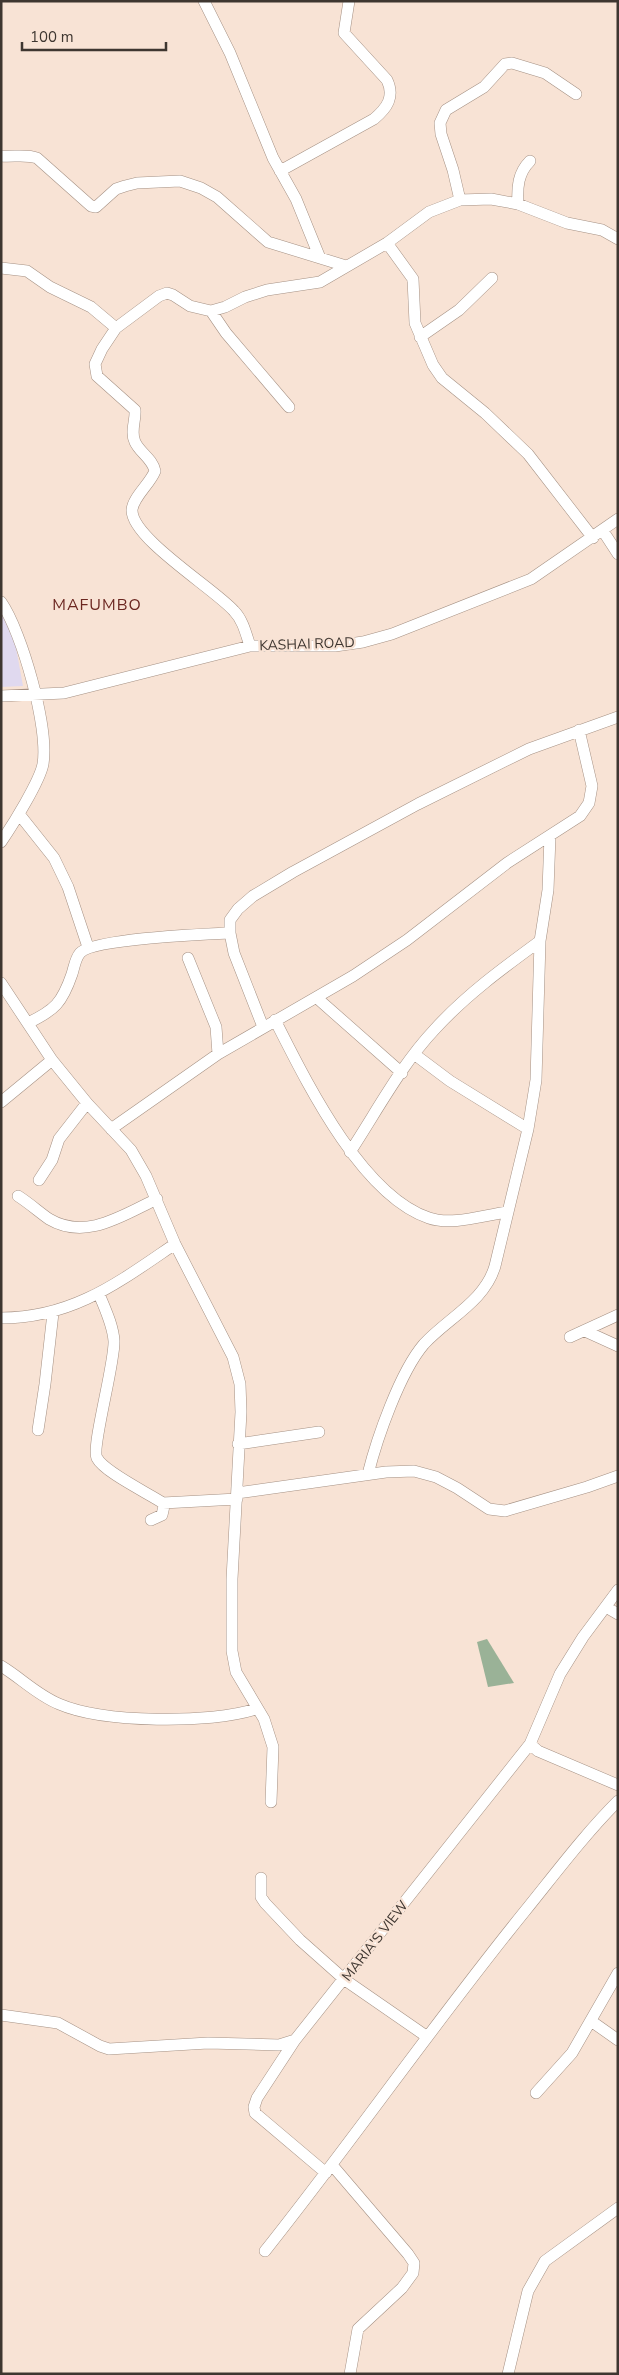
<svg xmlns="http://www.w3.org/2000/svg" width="619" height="2375" font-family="'Nunito Sans',sans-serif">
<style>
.education{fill:#e0d9ef}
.forest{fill:#9ab297}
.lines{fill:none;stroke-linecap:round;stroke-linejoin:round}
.minor-casing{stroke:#a59184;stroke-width:12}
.minor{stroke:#fff;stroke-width:11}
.labels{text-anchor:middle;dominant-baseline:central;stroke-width:4.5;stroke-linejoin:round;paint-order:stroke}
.street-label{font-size:14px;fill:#3e3630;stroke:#f8e3d5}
.quarter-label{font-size:16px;letter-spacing:1px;fill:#6b2620;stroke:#f8e3d5}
</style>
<rect width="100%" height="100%" fill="#f8e3d5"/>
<path class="education" d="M1 603 10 615 23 686 1 687Z"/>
<path class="forest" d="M487 1639 514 1683 488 1687 477 1642Z"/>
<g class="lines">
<g class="minor-casing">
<path id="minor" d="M204 1 230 53 273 158 296 199 320 258
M1 156C13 157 27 154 37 158L91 206 96 207 116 189 125 186 137 183 180 181 201 188 217 197 268 242 346 266
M280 171 374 119C387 108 395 97 387 80L344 33 349 1
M460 200 453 170 441 134 440 123 446 110 484 87 505 64 512 63 545 73 576 94
M518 204C517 187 518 173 530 161
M387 243 413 279 415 323 433 365 442 378 485 413 528 454 593 538
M1 268 27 271 50 287 91 307 116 328
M211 311 226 333 289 407
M420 337 459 310 492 278
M603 531 618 554
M1 602C22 632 49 728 43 764 40 781 12 826 1 842
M250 646C246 634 243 620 234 611 216 590 131 538 132 510 133 497 150 484 155 471 152 458 140 453 135 442 130 432 136 420 135 410L97 376 95 364 102 349 116 328 159 296 167 293 173 295 190 306 211 311 225 307 245 297 267 290 320 282 387 243 429 212 460 200 491 199 518 204 567 223 602 230 618 239
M1 696 64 693 250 646H335L363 642 392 634 531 579 618 519
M19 814 54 858 68 887 88 947
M188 958 216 1027 218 1054
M1 983 52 1060 87 1103 131 1150 146 1176 175 1244 233 1357 240 1384 241 1412 232 1579V1651L236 1672 264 1719 273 1747 271 1802
M317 998 402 1073
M275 1020C306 1081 361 1195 429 1218 452 1226 484 1215 508 1212
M28 1023C55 1010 62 1003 72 974 74 968 75 959 80 953 92 939 206 934 230 933
M263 1027 234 953 230 933V920L238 909 253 896 293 872 418 804 529 749 618 717
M414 1054 450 1081 528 1129
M1 1102 52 1060
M111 1129 218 1054 353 976 407 940 507 863 580 816 589 803 592 786 579 730
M350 1152C377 1111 401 1065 435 1029 466 995 503 968 540 941
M39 1180 52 1160 59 1139 87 1103
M18 1196C29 1203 39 1212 49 1219 86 1241 123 1215 157 1199
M99 1294C105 1309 113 1325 114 1341 115 1363 91 1448 97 1458 104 1472 148 1493 163 1503L164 1506 162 1515 151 1520
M1 1318C73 1318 119 1282 175 1244
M585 1331 618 1346
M570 1337 618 1315
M38 1430 45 1384 53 1313
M238 1444 319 1432
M368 1474C377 1438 400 1372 424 1344 448 1318 485 1301 495 1266L528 1129 536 1080 540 941 548 890 550 836
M237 1493 386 1472 414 1471 436 1477 457 1488 489 1509 505 1511 587 1487 618 1476
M163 1503 237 1499
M606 1607 618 1614
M1 1666C21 1678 37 1695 59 1704 103 1723 210 1724 256 1709
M530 1744 538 1751 618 1785
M261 1878V1897L265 1903 300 1940 345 1980 426 2036
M1 2015 58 2023 100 2046 109 2049 208 2043 279 2045 295 2040 530 1744 560 1674 583 1637 618 1590
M591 2021 618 2040
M295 2040 257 2098 254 2107 255 2113 326 2173
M536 2093 572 2053 618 1973
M332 2165 408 2254 414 2263 413 2273 402 2288 358 2329 350 2374
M265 2251C354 2139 435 2022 525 1911 555 1874 584 1835 618 1801
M508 2374 528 2291 545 2261 618 2208"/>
</g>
<use href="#minor" class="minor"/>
</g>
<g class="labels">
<g class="street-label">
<text transform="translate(307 644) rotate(-2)">KASHAI ROAD</text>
<text transform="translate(375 1941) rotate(-52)">MARIA'S VIEW</text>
</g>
<g class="quarter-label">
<text x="97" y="605">MAFUMBO</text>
</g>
</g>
<rect width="619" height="2375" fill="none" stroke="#3e3630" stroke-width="5"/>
<path d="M22 42v8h144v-8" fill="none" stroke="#3e3630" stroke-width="2.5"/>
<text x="30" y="42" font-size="15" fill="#3e3630" stroke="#f8e3d5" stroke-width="4" paint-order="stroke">100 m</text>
</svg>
